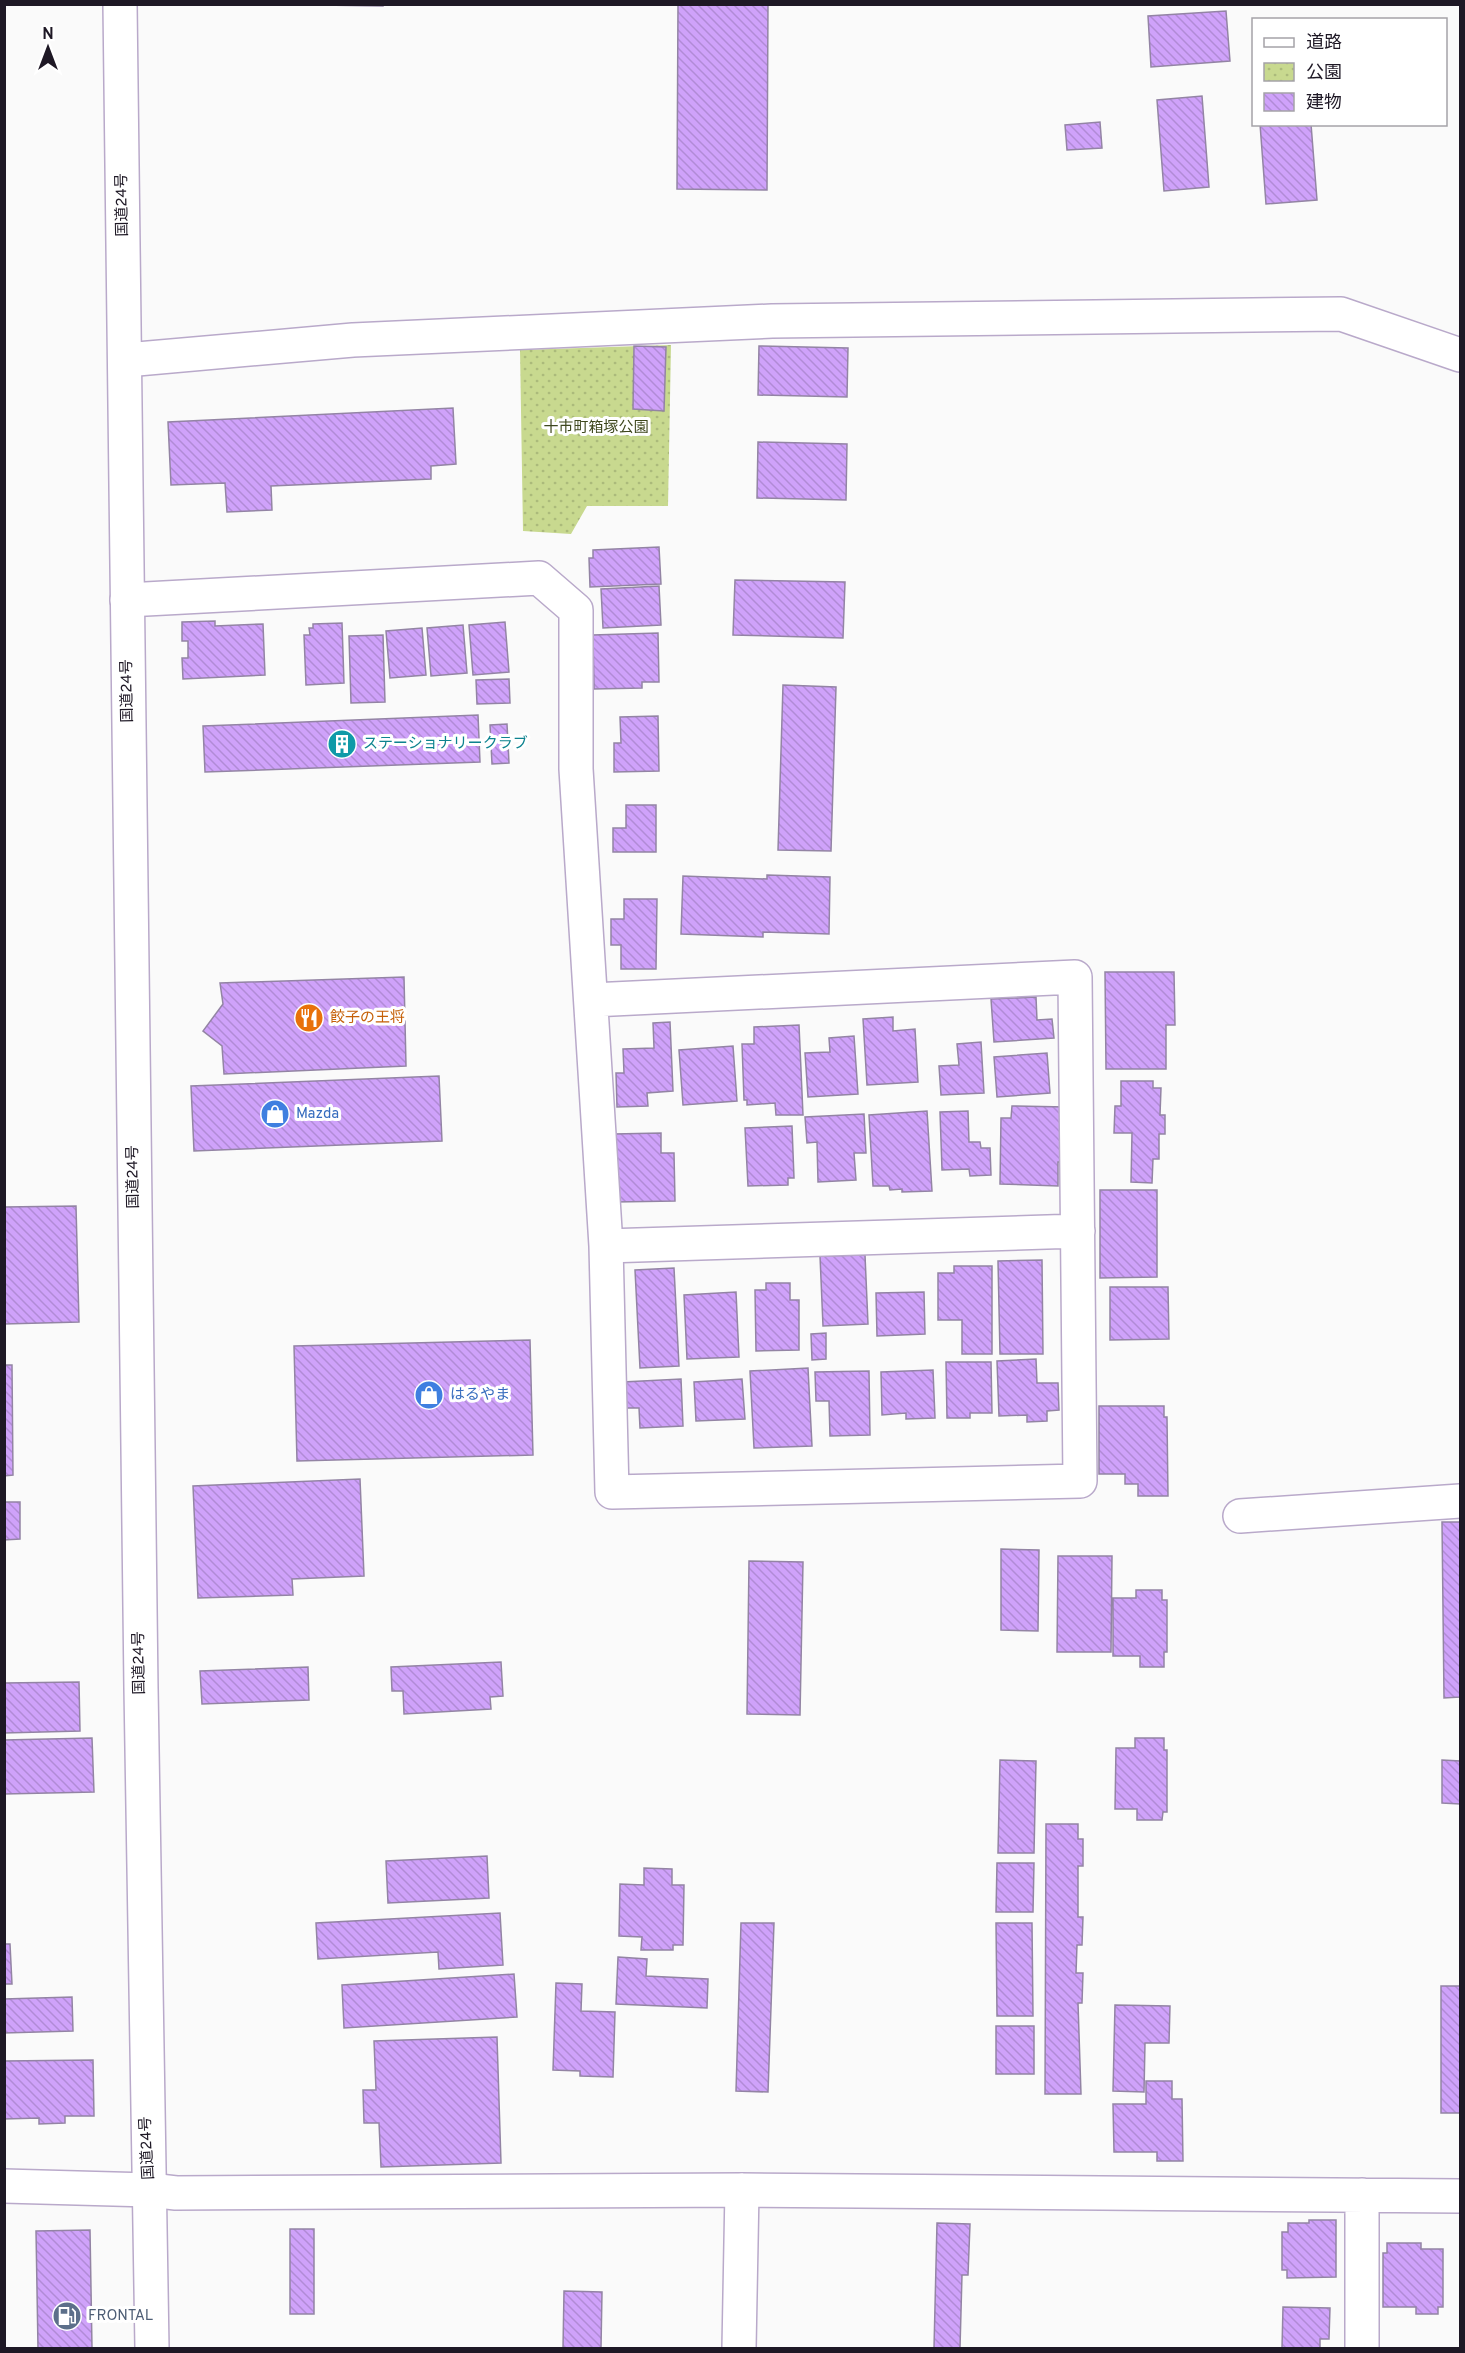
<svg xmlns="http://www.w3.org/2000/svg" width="1465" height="2353" font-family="Overpass,'Noto Sans JP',sans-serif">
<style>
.park{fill:url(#park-dots)}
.building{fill:url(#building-back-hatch);stroke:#9384a4;stroke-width:1.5}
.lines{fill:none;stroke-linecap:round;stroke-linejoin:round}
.minor-casing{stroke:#b9a9ca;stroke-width:36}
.tertiary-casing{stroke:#b9a9ca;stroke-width:36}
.trunk-casing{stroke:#b9a9ca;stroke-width:36}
.minor{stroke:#fff;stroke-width:33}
.tertiary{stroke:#fff;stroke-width:33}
.trunk{stroke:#fff;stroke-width:33}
.labels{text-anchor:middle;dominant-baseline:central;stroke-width:6;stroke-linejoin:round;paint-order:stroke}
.street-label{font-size:15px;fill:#1e1825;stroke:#fff}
.park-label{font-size:15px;fill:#3e471d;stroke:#fff}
.culture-label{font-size:15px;fill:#0d838f;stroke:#fff;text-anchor:start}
.food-label{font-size:15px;fill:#c56008;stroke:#fff;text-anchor:start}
.shop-label{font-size:15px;fill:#366cbe;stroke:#fff;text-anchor:start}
.service-label{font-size:15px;fill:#4e5e75;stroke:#fff;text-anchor:start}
</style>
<defs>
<pattern id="park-dots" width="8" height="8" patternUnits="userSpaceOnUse" patternTransform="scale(1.5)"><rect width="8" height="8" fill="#c8d98f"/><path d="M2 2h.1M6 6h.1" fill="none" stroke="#abba7b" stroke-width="1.8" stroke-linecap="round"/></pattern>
<pattern id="building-back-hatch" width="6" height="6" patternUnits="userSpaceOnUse" patternTransform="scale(1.5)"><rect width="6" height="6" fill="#cfa2fa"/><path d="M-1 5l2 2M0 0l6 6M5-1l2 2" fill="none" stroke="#b18bd6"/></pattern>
</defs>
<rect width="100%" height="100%" fill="#fafafa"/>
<path class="park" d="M671 345 668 506H587L571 534 523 531 520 350Z"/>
<path class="building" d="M254 4H383V6Z
M678 4H768L767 190 677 189Z
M1226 11 1230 61 1151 67 1148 16Z
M1202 96 1209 187 1164 191 1157 100Z
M1100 122 1102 148 1067 150 1065 125Z
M1260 124H1311L1317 200 1266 204Z
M634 346 666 347 664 411 633 409Z
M759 346 848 348 847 397 758 395Z
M453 408 456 464 431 466V479L271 486 272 510 227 512 225 483 171 485 168 422Z
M758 442 847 444 846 500 757 498Z
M659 547 661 584 590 587 589 558H593V550Z
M735 580 845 582 843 638 733 635Z
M659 586 661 625 603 628 601 589Z
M215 621V626L263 624 265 675 183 679 182 658H188V641H182V622Z
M505 622 509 672 473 675 469 625Z
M342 623 344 683 306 685 304 635H310L309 628H313V624Z
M463 625 467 673 431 676 427 628Z
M422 628 426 675 390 678 386 631Z
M658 633 659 682H642V688L594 689 593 635Z
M383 635 385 702 351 703 349 636Z
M509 679 510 703 477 704 476 680Z
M783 685 836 687 831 851 778 850Z
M478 715 480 762 205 772 203 726Z
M658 716 659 771 614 772V743H621L620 717Z
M507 724 509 763 492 764 490 725Z
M626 805H656V852H613V828H626Z
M767 875 830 877 829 934 763 932V937L681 934 683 876 767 879Z
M624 899H657L656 969H621V945H611V919H624Z
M1105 972H1174L1175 1025H1166V1069H1106Z
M404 977 406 1066 224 1074 222 1046 203 1031 223 1004 220 983Z
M1036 997 1037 1020 1052 1019 1054 1038 994 1042 991 999Z
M893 1017V1031L915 1029 918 1082 867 1085 863 1019Z
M670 1022 673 1091 647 1093 648 1106 617 1107 616 1073H624L623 1049 654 1048 653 1023Z
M799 1025 803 1115H776L775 1103 747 1105V1100H744L742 1044H754V1027Z
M854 1036 858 1094 808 1097 805 1053 830 1052 829 1038Z
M981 1042 984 1093 941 1095 939 1066 959 1065 957 1044Z
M733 1046 737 1101 683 1105 679 1050Z
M1047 1053 1050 1093 997 1097 994 1057Z
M439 1076 442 1141 194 1151 191 1086Z
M1121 1081H1153V1088H1161L1160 1115H1165V1134H1159V1159H1153L1152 1183 1131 1182 1132 1133H1114L1115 1106H1121Z
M1012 1106 1066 1107 1065 1162H1058V1186L1000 1184 1001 1118H1011Z
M927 1111 932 1191 902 1192V1189L890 1190 889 1186H873L869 1115Z
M968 1111 969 1142H980L981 1148H990L991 1175 970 1176 969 1169 942 1170 940 1112Z
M864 1114 866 1153H854L856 1180 818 1182 817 1142 807 1143 805 1117Z
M792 1126 794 1178H788V1185L748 1186 745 1128Z
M661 1133V1153H674L675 1201 615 1202 614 1134Z
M1100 1190H1157V1277L1100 1278Z
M76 1206 79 1322 4 1324V1207Z
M865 1255 868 1324 823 1326 820 1256Z
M1042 1260 1043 1354H1000L998 1261Z
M954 1266H992V1354H962V1320H938V1273H954Z
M674 1268 679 1366 640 1368 635 1270Z
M766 1283H790V1300H799V1350L756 1351 755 1290H766Z
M1110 1287H1168L1169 1339 1110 1340Z
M736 1292 739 1357 687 1359 684 1295Z
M924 1292 925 1334 877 1336 876 1293Z
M826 1333V1359L812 1360 811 1334Z
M530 1340 533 1455 297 1461 294 1346Z
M1036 1359 1037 1383H1058L1059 1410 1047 1411V1421L1027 1422V1415L999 1416 997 1361Z
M946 1362H991L992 1413H970V1418H947Z
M4 1365H12L13 1475 4 1476Z
M808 1368 812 1446 754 1448 750 1371Z
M933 1370 935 1418 906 1419V1413L882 1415 881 1372Z
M869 1371 870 1435 830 1436 829 1401H816L815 1372Z
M681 1379 683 1426 640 1428 639 1408H625L623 1382Z
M742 1379 745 1419 696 1421 694 1382Z
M1099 1406H1164V1417H1167L1168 1496H1138V1484H1125V1474H1099Z
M360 1479 364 1576 292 1579 293 1595 198 1598 193 1486Z
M4 1502H20V1539L4 1540Z
M1442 1522H1460V1697L1444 1698Z
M1001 1549 1039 1550 1038 1631 1001 1630Z
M1058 1556H1112L1111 1652H1057Z
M749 1561 803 1562 800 1715 747 1714Z
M1136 1590H1162V1600H1167V1652H1164V1667H1140V1656H1113V1598H1136Z
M501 1662 503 1696 490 1697 491 1709 404 1714 403 1691H392L391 1667Z
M308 1667 309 1700 202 1704 200 1671Z
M79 1682 80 1731 4 1733V1683Z
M92 1738 94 1792 4 1794V1740Z
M1135 1738H1164V1750H1167V1812H1163L1162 1820H1137V1809H1115L1116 1748H1135Z
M1000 1760 1036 1761 1034 1853H998Z
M1442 1760 1460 1761V1804L1442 1803Z
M1046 1824H1078V1839H1083V1866H1078V1917H1083L1082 1945H1077L1076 1973H1083L1082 2003H1078L1081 2094H1045Z
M487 1856 489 1898 388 1903 386 1861Z
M997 1863H1034L1033 1912H996Z
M644 1868 672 1869V1885H684L683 1945H673V1950H641L642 1937 619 1936 620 1884 644 1885Z
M500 1913 503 1965 439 1969 438 1952 318 1959 316 1923Z
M741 1923H774L768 2092 736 2091Z
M996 1923H1032L1033 2016H997Z
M4 1944H10L12 1984H4Z
M618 1957 647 1959 646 1976 708 1979 707 2008 616 2004Z
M514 1974 517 2017 344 2028 342 1985Z
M556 1983 582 1984 581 2011 615 2012 613 2077 580 2076V2071L553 2070Z
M1441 1986H1460V2113H1441Z
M72 1997 73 2031 4 2033V1999Z
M1115 2005 1170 2006 1169 2043H1145L1144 2092 1113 2091Z
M996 2026H1034V2074H996Z
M497 2037 501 2163 381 2167 379 2123H364L363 2090H376L374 2041Z
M93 2060 94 2116H65V2123L39 2124V2118L4 2119V2061Z
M1146 2081H1172V2099H1182L1183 2161H1157V2152H1114L1113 2104H1146Z
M1309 2220H1336V2277L1287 2278V2270H1282V2232H1288V2223H1309Z
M937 2223 970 2224 968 2275H962L960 2348H934Z
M290 2229H314V2314H290Z
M90 2230 92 2348H38L36 2231Z
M1387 2243H1421V2249H1443V2307H1438V2314H1416V2307H1383V2253H1387Z
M564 2291 602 2292 601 2348H563Z
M1283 2307 1330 2308 1329 2339H1320V2348H1282Z"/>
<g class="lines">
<g class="minor-casing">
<path id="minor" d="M126 360 353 340 772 321 1341 314 1460 355
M127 600 539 578 576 610V769L606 1246 612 1492 1080 1481 1075 977 592 1000
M606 1246 1078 1231
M1240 1516 1460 1501
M150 2190 176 2193 742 2190 1460 2196
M739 2348 742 2190
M1362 2348V2195"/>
</g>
<g class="tertiary-casing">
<path id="tertiary" d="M4 2186 150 2190"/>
</g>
<g class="trunk-casing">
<path id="trunk" d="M120 4 141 1688 152 2348"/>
</g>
<use href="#minor" class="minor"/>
<use href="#tertiary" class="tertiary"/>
<use href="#trunk" class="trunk"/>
</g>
<defs>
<g id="building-disc" transform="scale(1.5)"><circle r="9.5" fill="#0f9aa8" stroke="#fff"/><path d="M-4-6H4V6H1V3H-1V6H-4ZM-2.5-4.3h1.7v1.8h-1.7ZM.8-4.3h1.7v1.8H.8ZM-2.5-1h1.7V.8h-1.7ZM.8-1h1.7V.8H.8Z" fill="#fff"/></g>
<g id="restaurant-disc" transform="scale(1.5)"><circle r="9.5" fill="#e8710a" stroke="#fff"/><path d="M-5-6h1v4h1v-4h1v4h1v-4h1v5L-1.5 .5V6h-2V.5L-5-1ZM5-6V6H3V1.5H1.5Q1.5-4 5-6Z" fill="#fff"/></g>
<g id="shop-disc" transform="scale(1.5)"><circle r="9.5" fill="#3f7fe0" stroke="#fff"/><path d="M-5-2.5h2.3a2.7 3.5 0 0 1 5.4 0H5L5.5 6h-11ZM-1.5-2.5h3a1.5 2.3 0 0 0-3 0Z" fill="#fff"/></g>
<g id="fuel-disc" transform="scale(1.5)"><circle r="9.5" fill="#5c6f8a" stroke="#fff"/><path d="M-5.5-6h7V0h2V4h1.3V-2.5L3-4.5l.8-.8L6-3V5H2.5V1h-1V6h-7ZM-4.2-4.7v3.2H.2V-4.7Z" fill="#fff"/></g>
</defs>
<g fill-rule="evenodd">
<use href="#building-disc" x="342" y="744"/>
<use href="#restaurant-disc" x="309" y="1018"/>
<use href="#shop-disc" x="275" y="1114"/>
<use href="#shop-disc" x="429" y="1395"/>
<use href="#fuel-disc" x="67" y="2316"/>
</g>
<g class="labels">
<g class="street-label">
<text transform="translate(123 205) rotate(-91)">国道24号</text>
<text transform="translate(128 691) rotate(-91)">国道24号</text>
<text transform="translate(134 1177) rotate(-91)">国道24号</text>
<text transform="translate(140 1663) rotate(-91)">国道24号</text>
<text transform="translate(148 2148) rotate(-93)">国道24号</text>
</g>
<g class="park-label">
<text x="596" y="428">十市町箱塚公園</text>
</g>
<g class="culture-label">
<text x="363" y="744">ステーショナリークラブ</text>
</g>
<g class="food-label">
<text x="330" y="1018">餃子の王将</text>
</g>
<g class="shop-label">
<text x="296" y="1114">Mazda</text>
<text x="450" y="1395">はるやま</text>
</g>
<g class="service-label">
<text x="88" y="2316">FRONTAL</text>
</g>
</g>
<rect width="1465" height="2353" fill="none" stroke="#1e1825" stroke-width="12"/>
<rect x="1252" y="18" width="195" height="108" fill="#ffffff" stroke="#a5a3a8" stroke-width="1.5"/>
<rect x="1264" y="38" width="30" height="9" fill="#ffffff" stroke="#a5a3a8" stroke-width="1.5"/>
<text x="1306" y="48" font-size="18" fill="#1e1825">道路</text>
<rect x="1264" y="63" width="30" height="18" fill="url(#park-dots)" stroke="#a5a3a8" stroke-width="1.5"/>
<text x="1306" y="78" font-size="18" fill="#1e1825">公園</text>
<rect x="1264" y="93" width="30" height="18" fill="url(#building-back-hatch)" stroke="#a5a3a8" stroke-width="1.5"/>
<text x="1306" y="108" font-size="18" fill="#1e1825">建物</text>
<g transform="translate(48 48)" stroke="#ffffff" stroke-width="4.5" paint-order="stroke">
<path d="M0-4.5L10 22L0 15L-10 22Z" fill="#1e1825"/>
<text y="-9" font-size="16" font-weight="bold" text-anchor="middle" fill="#1e1825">N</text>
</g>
</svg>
